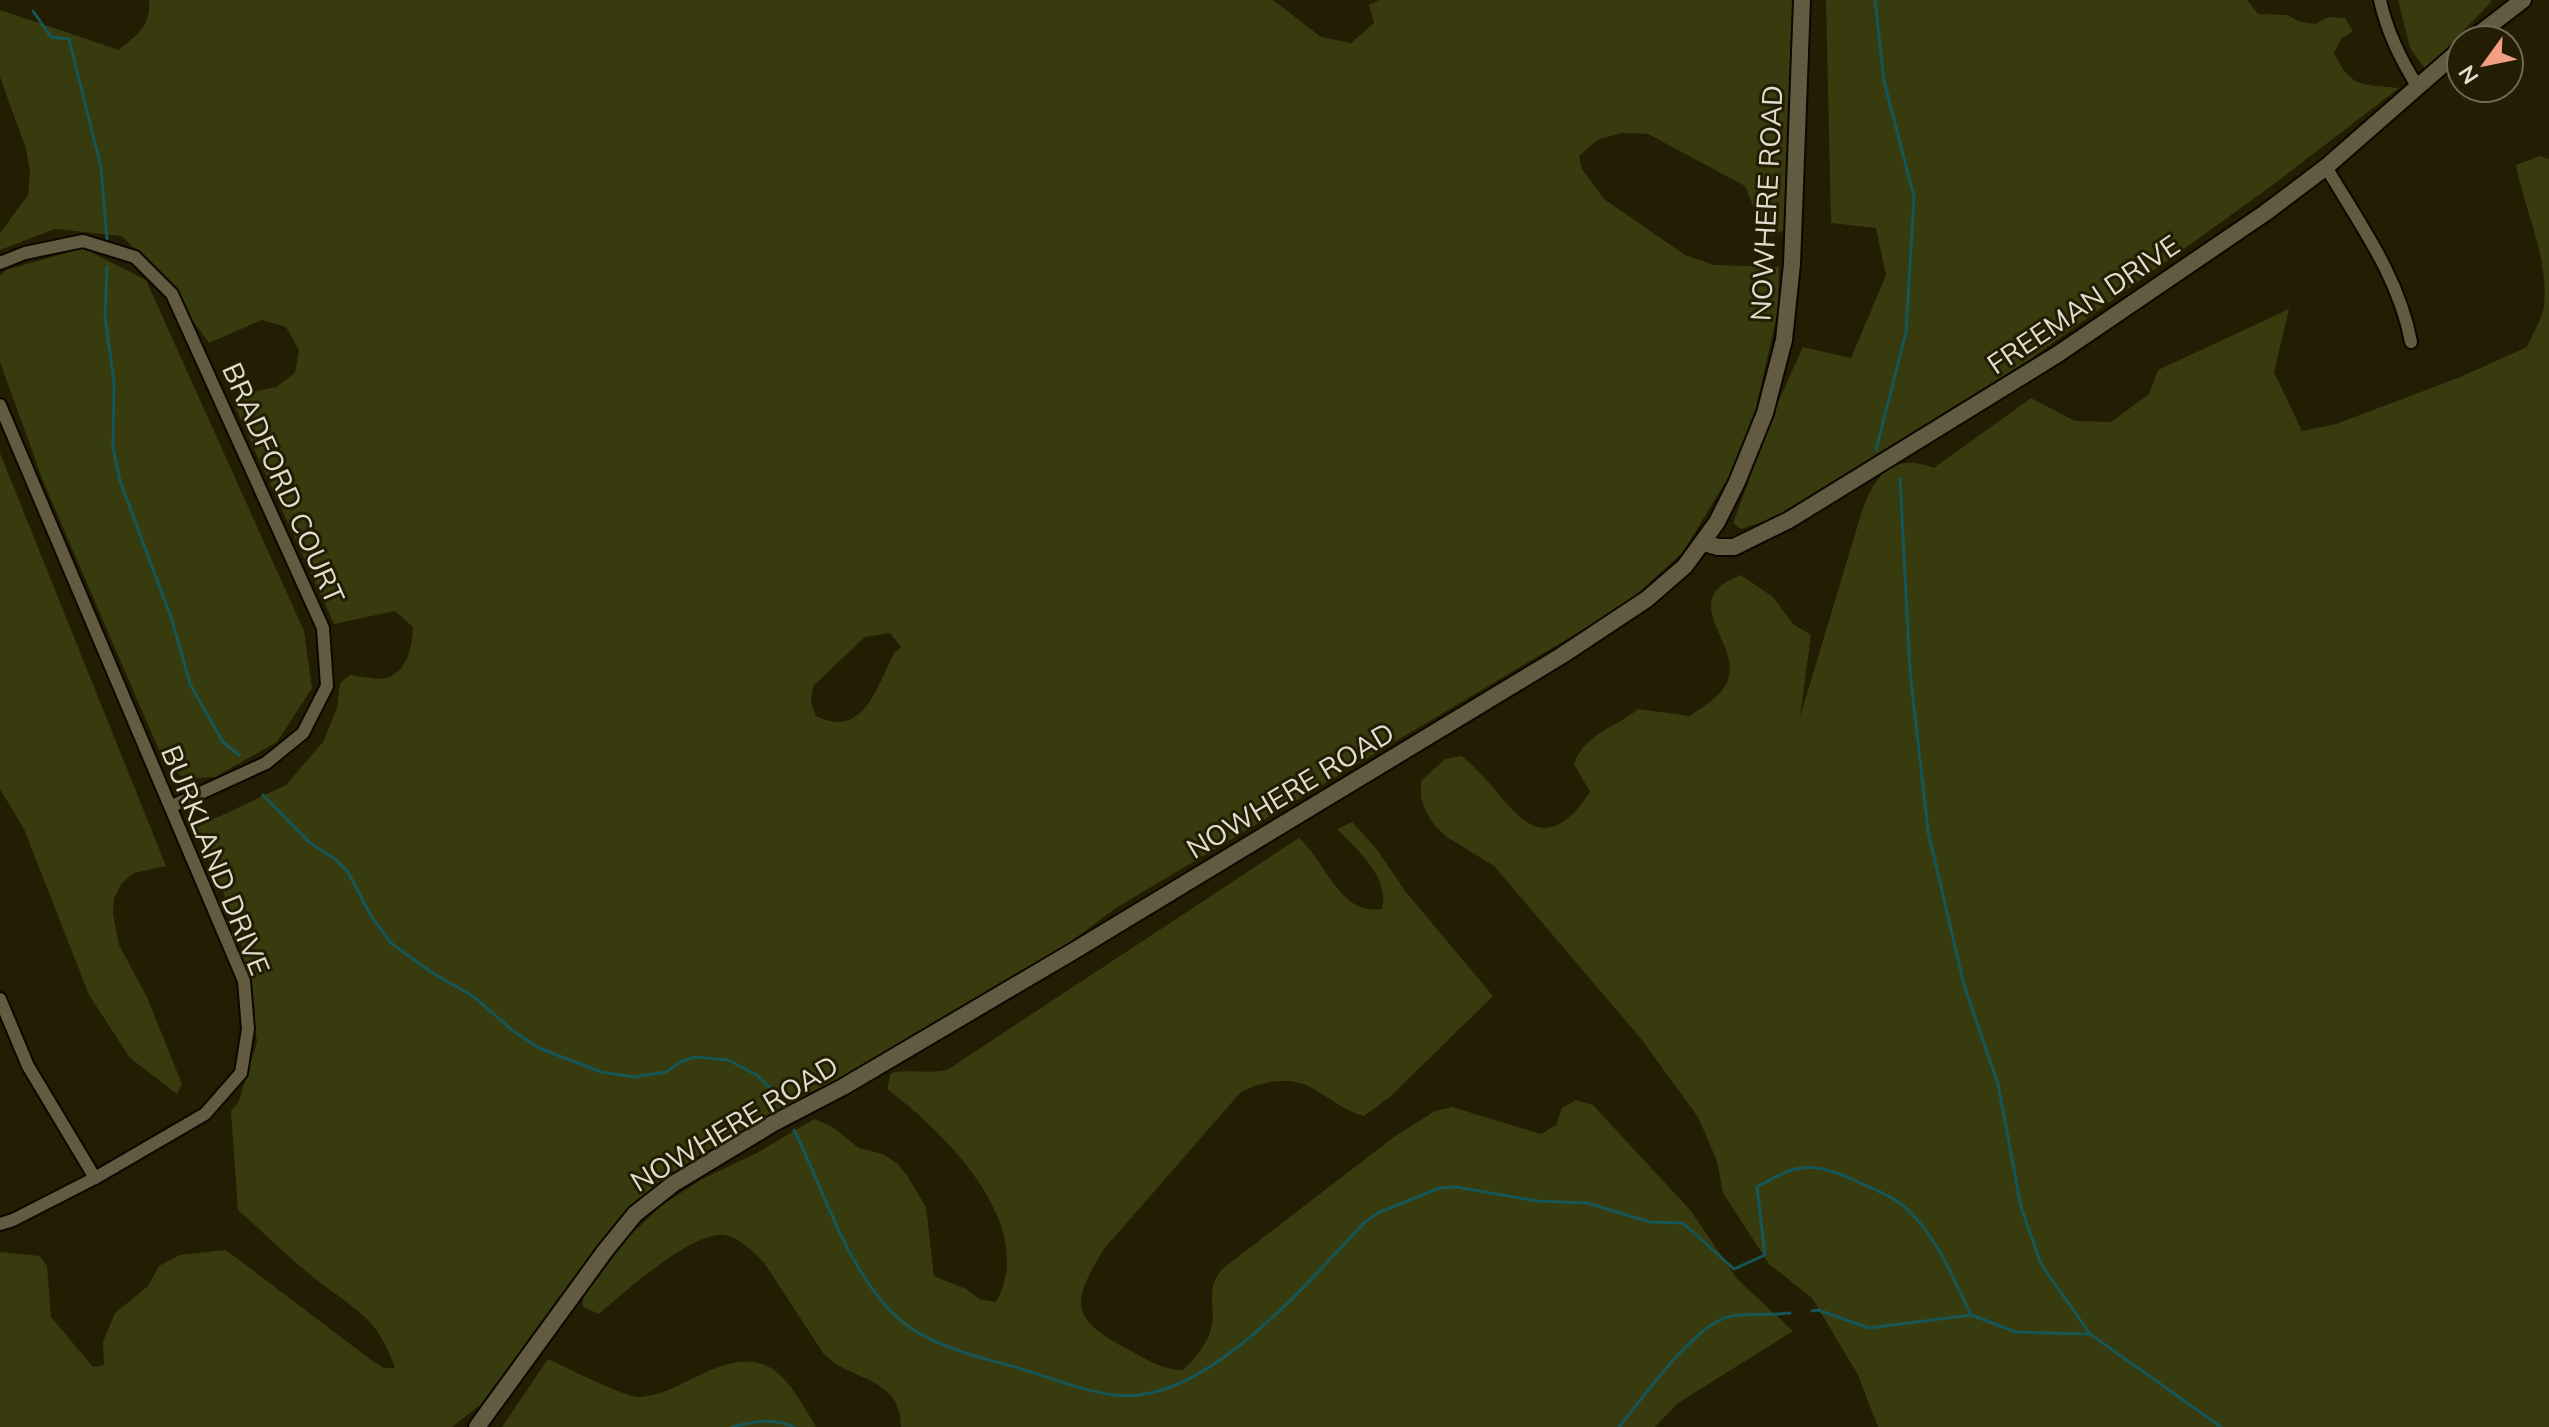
<svg xmlns="http://www.w3.org/2000/svg" width="2549" height="1427" font-family="Mulish,sans-serif">
<style>
.green{fill:#383b0e;fill-rule:evenodd}
.lines{fill:none;stroke-linecap:round;stroke-linejoin:round}
.stream{stroke:#165657;stroke-width:3}
.minor-casing{stroke:#0d0700;stroke-width:16}
.tertiary-casing{stroke:#0d0700;stroke-width:20}
.minor{stroke:#625b41;stroke-width:12}
.tertiary{stroke:#625b41;stroke-width:16}
.labels{text-anchor:middle;dominant-baseline:central;stroke-width:6;stroke-linejoin:round;paint-order:stroke}
.street-label{font-size:28px;fill:#e1decf;stroke:#231d04}
</style>
<rect width="100%" height="100%" fill="#231d04"/>
<path class="green" d="M149 0H1273L1321 37 1351 43 1374 23 1369 5 1379 0H1798L1784 230 1773 236 1763 230 1745 186 1648 134 1622 133 1599 139 1579 156 1582 169 1604 199 1685 255 1714 265 1779 267 1778 311 1747 447 1683 552 1626 604 1116 908 1070 942 869 1063 704 1152 632 1205 498 1391 452 1427H0V1252L40 1256 47 1266 51 1317 93 1367 104 1365 103 1342 115 1313 148 1286 159 1266 180 1255 226 1250 374 1362 384 1368H395C377 1315 353 1309 313 1277 287 1256 263 1232 238 1210L231 1111 239 1101 257 1042 239 929 195 828 286 785 323 742 337 708 340 683 350 675C361 676 378 681 389 677 408 670 412 645 413 627L395 611 334 624 235 407 239 395 276 387 295 373 299 350 286 327 262 320 209 343 160 275 122 236 55 229 0 250V233L28 195 30 172 26 149 0 77V10L119 50C137 35 151 26 149 0ZM890 633 901 647 894 653C877 687 863 740 816 716L811 703 813 686 865 637Z
M1826 0H2247L2258 14 2287 15 2300 22 2315 24 2329 17 2345 18 2353 31 2341 39 2334 53C2352 89 2361 84 2399 88L2270 187 1982 394 1802 509 1741 529 1733 523 1778 402 1803 347 1851 358 1886 275 1876 228 1831 223Z
M2398 0H2491L2492 1 2426 70 2410 48Z
M2540 156 2549 159V1427H1878L1858 1375 1812 1298 1769 1264 1723 1193 1717 1161 1698 1117 1642 1040 1494 866 1447 837 1435 826 1426 812 1421 797V781L1445 759 1461 756C1508 789 1533 877 1590 792L1574 764C1584 734 1615 728 1638 709L1690 716C1702 707 1721 697 1727 682 1744 643 1673 601 1741 575L1773 597 1793 624 1811 635 1800 717 1862 511C1875 474 1894 452 1934 468L2031 398 2075 421 2111 422 2149 394 2158 370 2289 309 2274 372 2302 431 2336 424 2458 378 2527 347C2532 335 2542 319 2544 306 2549 258 2525 212 2516 165Z
M83 248 146 280 304 631 312 688 277 742 215 777 184 779 162 757 43 481 0 362V276L6 270Z
M0 453 166 866 134 873 122 883 114 898 113 914 119 945 147 997 182 1084 177 1094 130 1058 89 995 24 829 0 789Z
M1352 822 1376 848 1405 891 1493 996 1391 1096 1364 1116C1342 1110 1328 1096 1308 1086 1288 1076 1258 1082 1240 1093L1104 1249C1069 1306 1071 1319 1131 1351 1148 1360 1162 1370 1183 1370 1194 1359 1207 1345 1211 1329 1217 1304 1204 1292 1222 1269L1394 1137 1435 1111 1452 1107 1541 1134 1556 1125 1562 1108 1576 1100 1593 1105 1691 1211 1738 1280 1793 1331 1678 1403 1655 1427H901C901 1375 849 1382 823 1353L765 1264C755 1253 740 1238 725 1235 693 1230 622 1294 599 1314L583 1307V1291L625 1240 661 1206 702 1179 757 1153 814 1119 831 1126 859 1148 883 1154 898 1164 908 1177 926 1207 934 1276 966 1289 979 1299 996 1302C1040 1225 943 1131 887 1089L891 1073C910 1069 928 1074 947 1070L1299 838C1327 863 1340 916 1382 909 1390 877 1358 851 1337 829Z
M548 1359C563 1366 627 1398 639 1397 662 1396 682 1383 702 1374 767 1343 785 1373 816 1427H502Z"/>
<g class="lines">
<path class="stream" d="M1875 0 1884 81 1914 197 1906 332 1876 450
M33 11 51 37 69 39 101 167 107 239
M107 267 105 316 114 382 113 448 120 481 172 620 190 684 223 742 239 755
M1900 479 1910 671 1928 831 1964 985 1998 1084 2021 1207 2041 1264 2090 1334
M263 795 309 842 336 860 348 872 371 916 391 943 431 972 474 997 512 1030 539 1048 601 1072 634 1077 666 1072 680 1062 695 1057 728 1060 757 1075 769 1087 778 1103
M794 1130C823 1188 842 1256 886 1306 918 1343 969 1355 1015 1367 1046 1376 1082 1391 1114 1395 1205 1407 1307 1282 1365 1222L1378 1213 1439 1188 1456 1187 1537 1201 1587 1203 1650 1222 1683 1223 1734 1269 1765 1255 1757 1187C1771 1180 1785 1170 1801 1168 1819 1165 1839 1173 1854 1180 1872 1189 1894 1196 1908 1210 1938 1239 1953 1278 1971 1315
M1812 1311 1818 1310 1869 1328 1971 1315 2016 1332 2090 1334 2221 1427
M732 1427C755 1421 771 1418 794 1427
M1619 1427C1643 1398 1693 1326 1728 1317 1748 1312 1769 1316 1790 1313"/>
<g class="minor-casing">
<path id="minor" d="M2380 0C2387 32 2400 59 2418 87
M2326 167C2359 223 2399 277 2411 342
M0 263 25 253 83 241 135 257 172 294 323 628 327 686 303 733 266 763 170 807
M0 405 244 981 248 1029 241 1073 205 1114 95 1178 13 1220 0 1224
M0 999 28 1066 95 1178"/>
</g>
<g class="tertiary-casing">
<path id="tertiary" d="M2471 40 2523 0
M1704 543 1718 547H1734L1789 520 2058 354 2265 213 2326 167 2461 49
M477 1427 605 1251 635 1214 673 1184 772 1124 843 1087 1072 952 1561 656 1647 599 1685 566 1717 522 1737 482 1765 413 1784 340 1792 264 1802 0"/>
</g>
<use href="#minor" class="minor"/>
<use href="#tertiary" class="tertiary"/>
</g>
<g class="labels">
<g class="street-label">
<text transform="translate(1766 203) rotate(-87)">NOWHERE ROAD</text>
<text transform="translate(2083 304) rotate(-34)">FREEMAN DRIVE</text>
<text transform="translate(284 483) rotate(66)">BRADFORD COURT</text>
<text transform="translate(1290 790) rotate(-31)">NOWHERE ROAD</text>
<text transform="translate(216 860) rotate(68)">BURKLAND DRIVE</text>
<text transform="translate(734 1123) rotate(-31)">NOWHERE ROAD</text>
</g>
</g>
<g transform="translate(2485 64) rotate(237)"><circle r="38" fill="#231d04" stroke="#6f6a55" stroke-width="2"/>
<path d="M0-6L14 30L0 20L-14 30Z" fill="#f39f85"/>
<text y="-12" font-size="22" font-weight="bold" text-anchor="middle" fill="#e1decf">N</text>
</g>
</svg>
